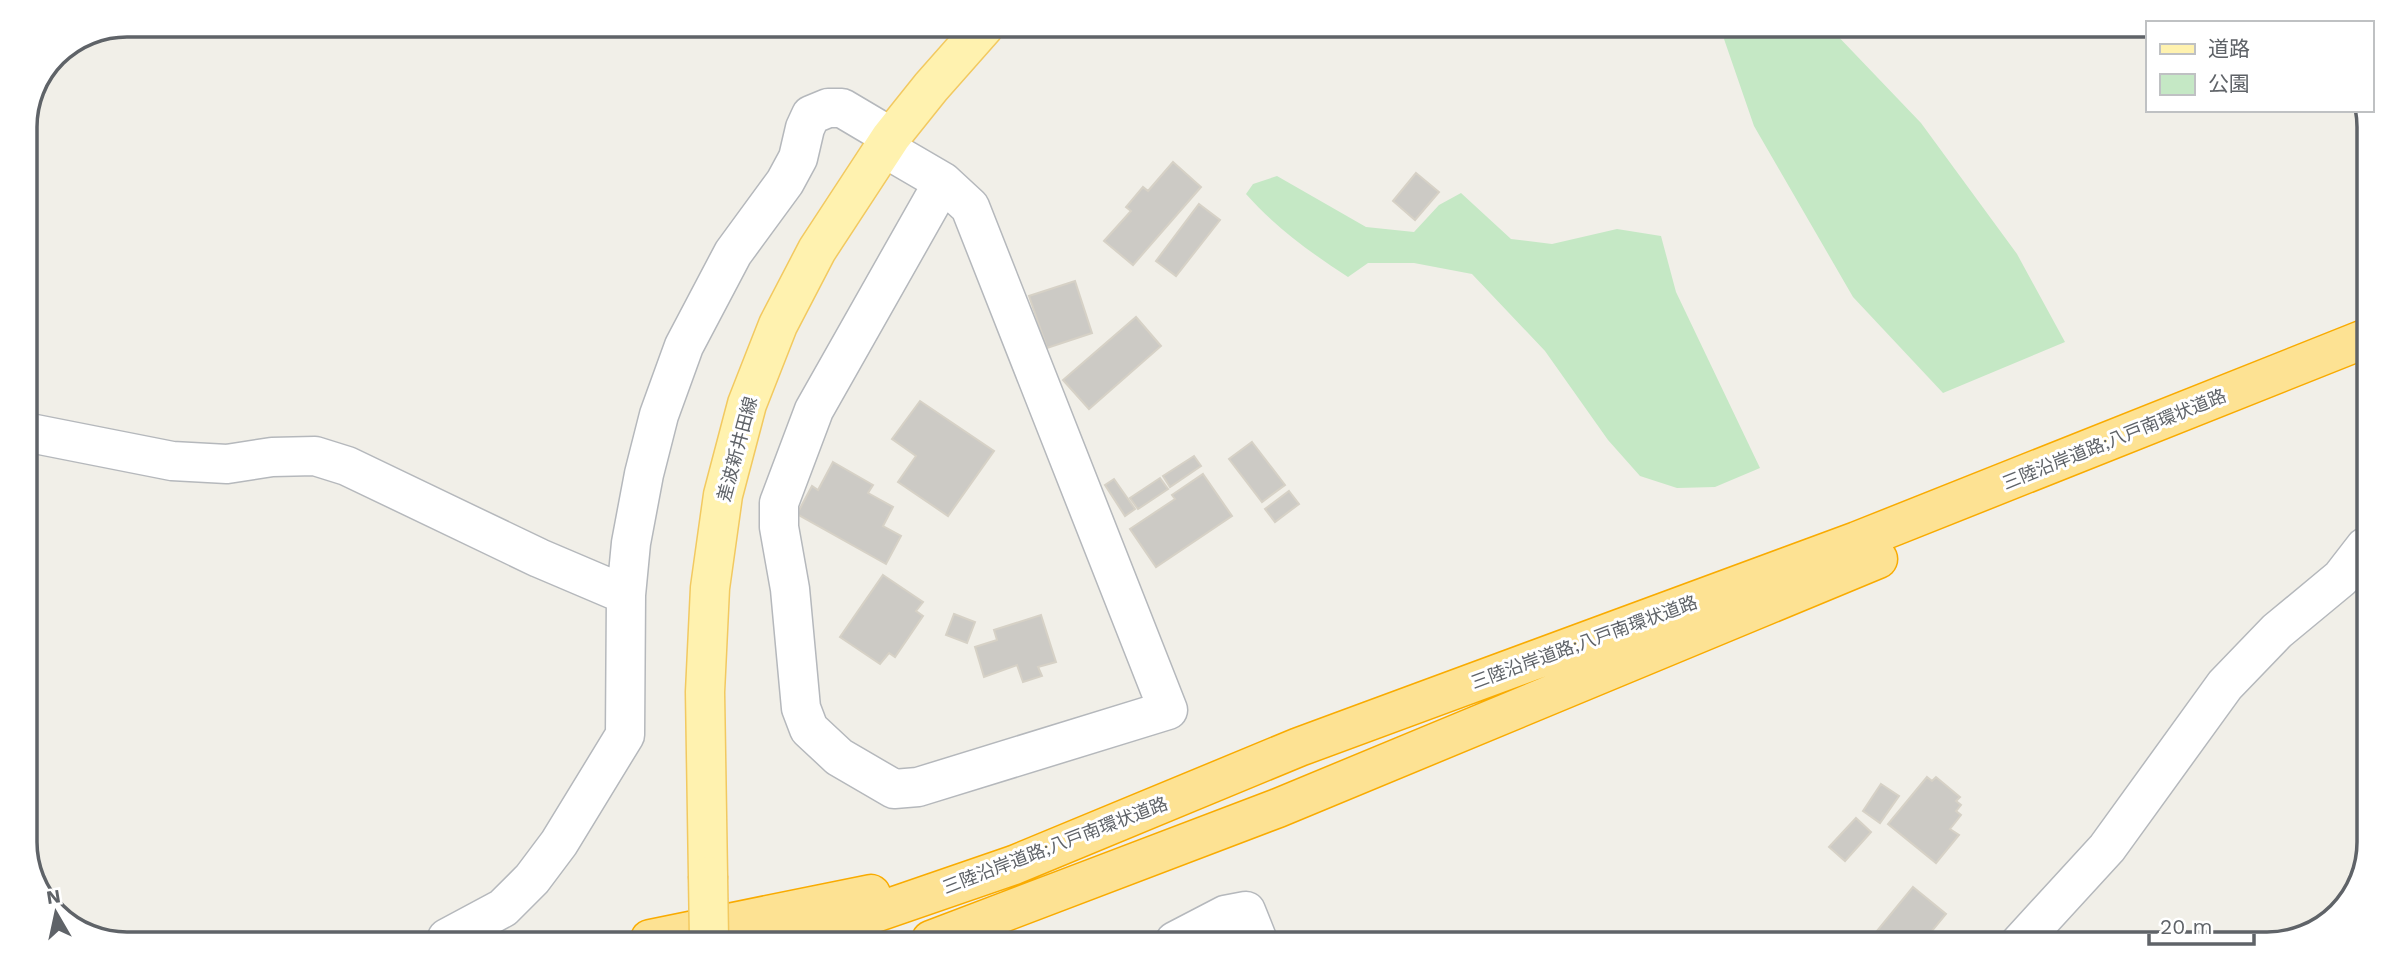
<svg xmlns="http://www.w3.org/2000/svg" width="2394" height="969" font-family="'Work Sans','Noto Sans JP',sans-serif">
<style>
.green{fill:#c5e8c5}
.building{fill:#cccac5;stroke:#d6d1c6;stroke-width:2}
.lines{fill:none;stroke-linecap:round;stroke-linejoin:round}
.minor-casing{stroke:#b5b8bc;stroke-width:41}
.major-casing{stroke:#f2c960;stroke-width:41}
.highway-casing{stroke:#f9ab00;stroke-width:41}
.minor{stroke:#fff;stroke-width:38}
.major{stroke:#fff2af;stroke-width:38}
.highway{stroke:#fde293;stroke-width:38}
.major-bridge-casing{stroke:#f2c960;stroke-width:41;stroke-linecap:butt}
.major-bridge{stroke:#fff2af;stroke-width:38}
.labels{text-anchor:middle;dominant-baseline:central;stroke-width:6;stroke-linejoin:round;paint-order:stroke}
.street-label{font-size:18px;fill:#5f6368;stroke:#fff}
.rim{fill:none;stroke:#5f6368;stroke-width:3.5}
</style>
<rect width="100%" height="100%" fill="#f1efe8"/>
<path class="green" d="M1728 30H1832L1921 123 2017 254 2065 342 1943 393 1853 297 1754 126 1724 39Z
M1277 176 1366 227 1414 232 1439 205 1461 193 1511 239 1552 244 1617 229 1661 236 1676 292 1760 468 1715 487 1677 488 1640 476 1608 440 1545 351 1472 274 1414 263H1368L1348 277C1311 253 1275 227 1246 194L1253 184Z"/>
<path class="building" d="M1173 162 1201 187 1133 265 1104 241 1131 211 1126 207 1143 187 1148 191Z
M1416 173 1439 192 1415 220 1393 201Z
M1199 204 1220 220 1176 276 1156 261Z
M1075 281 1092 333 1047 348 1029 296Z
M1136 317 1161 346 1089 409 1063 380Z
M920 401 994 451 948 516 898 482 916 456 892 439Z
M1252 442 1285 485 1262 502 1229 459Z
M1194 456 1201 466 1170 487 1163 476Z
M833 462 873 485 868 493 893 507 883 526 901 536 886 564 797 514 812 486 818 490Z
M1203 474 1232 516 1156 567 1130 529 1175 499 1172 495Z
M1160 478 1168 489 1138 509 1130 498Z
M1114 479 1135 509 1125 516 1105 485Z
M1289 491 1299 504 1275 522 1265 509Z
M883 575 923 602 916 611 923 616 895 657 889 653 880 664 840 637Z
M954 614 975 622 967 643 946 635Z
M1041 615 1056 662 1038 667 1042 676 1023 682 1017 665 984 677 975 647 997 640 994 630Z
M1927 777 1932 781 1936 777 1960 797 1956 801 1961 805 1956 811 1961 815 1950 829 1959 835 1936 863 1888 824Z
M1881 784 1899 796 1880 823 1863 811Z
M1856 818 1871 832 1845 861 1829 847Z
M1913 887 1946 914 1922 943H1880L1872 937Z"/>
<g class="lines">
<g class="minor-casing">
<path id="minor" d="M883 147 943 182 970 207 1168 710 918 787 894 789 839 757 809 729 801 708 790 589 779 527V503L814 410 943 182
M25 432 172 461 227 464 272 457 315 456 347 466 539 558 626 595 631 543 644 474 659 415 684 346 733 253 785 182 798 158 805 128 811 115 828 108H842L891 137
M447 938 503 908 532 879 559 843 625 735 626 595
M1175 941 1225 915 1246 911 1258 941
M2019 944 2107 848 2225 685 2277 631 2341 578 2365 547"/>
</g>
<g class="major-casing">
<path id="major" d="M708 876 705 692 710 588 723 495 747 404 778 325 817 250 891 137 931 87 984 27"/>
</g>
<g class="highway-casing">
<path id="highway" d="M650 939 871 894
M799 939 1014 865 1299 747 1857 541 2367 338
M931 940 1278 808 1878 559"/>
</g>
<use href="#minor" class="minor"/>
<use href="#major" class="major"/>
<use href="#highway" class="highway"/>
<g class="major-bridge-casing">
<path id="major-bridge" d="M708 876 709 939"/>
</g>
<use href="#major-bridge" class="major-bridge"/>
</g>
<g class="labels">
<g class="street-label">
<text transform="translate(2114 439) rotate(-22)">三陸沿岸道路;八戸南環状道路</text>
<text transform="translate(737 449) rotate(-75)">差波新井田線</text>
<text transform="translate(1584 642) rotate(-20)">三陸沿岸道路;八戸南環状道路</text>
<text transform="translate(1055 845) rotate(-21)">三陸沿岸道路;八戸南環状道路</text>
</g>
</g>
<path d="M0 0H2394V969H0ZM127 37H2267A90 90 0 0 1 2357 127V842A90 90 0 0 1 2267 932H127A90 90 0 0 1 37 842V127A90 90 0 0 1 127 37Z" fill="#fff" fill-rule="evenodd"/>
<path class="rim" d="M127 37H2267A90 90 0 0 1 2357 127V842A90 90 0 0 1 2267 932H127A90 90 0 0 1 37 842V127A90 90 0 0 1 127 37Z"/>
<rect x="2146" y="21" width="228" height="91" fill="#ffffff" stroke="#bfc1c3" stroke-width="2"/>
<rect x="2160" y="44" width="35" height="10" fill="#fff2af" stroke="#bfc1c3" stroke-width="2"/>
<text x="2208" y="56" font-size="21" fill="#5f6368">道路</text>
<rect x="2160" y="74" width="35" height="21" fill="#c5e8c5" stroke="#bfc1c3" stroke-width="2"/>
<text x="2208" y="91" font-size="21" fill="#5f6368">公園</text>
<g transform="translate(56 913) rotate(351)" stroke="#ffffff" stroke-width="5" paint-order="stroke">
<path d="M0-5L12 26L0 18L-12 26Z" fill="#5f6368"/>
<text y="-10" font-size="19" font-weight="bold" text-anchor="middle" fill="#5f6368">N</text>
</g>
<path d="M2149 934v10h105v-10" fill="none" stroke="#5f6368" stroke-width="3.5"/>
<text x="2160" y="934" font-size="21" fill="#5f6368" stroke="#ffffff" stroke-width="5" paint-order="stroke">20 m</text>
</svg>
